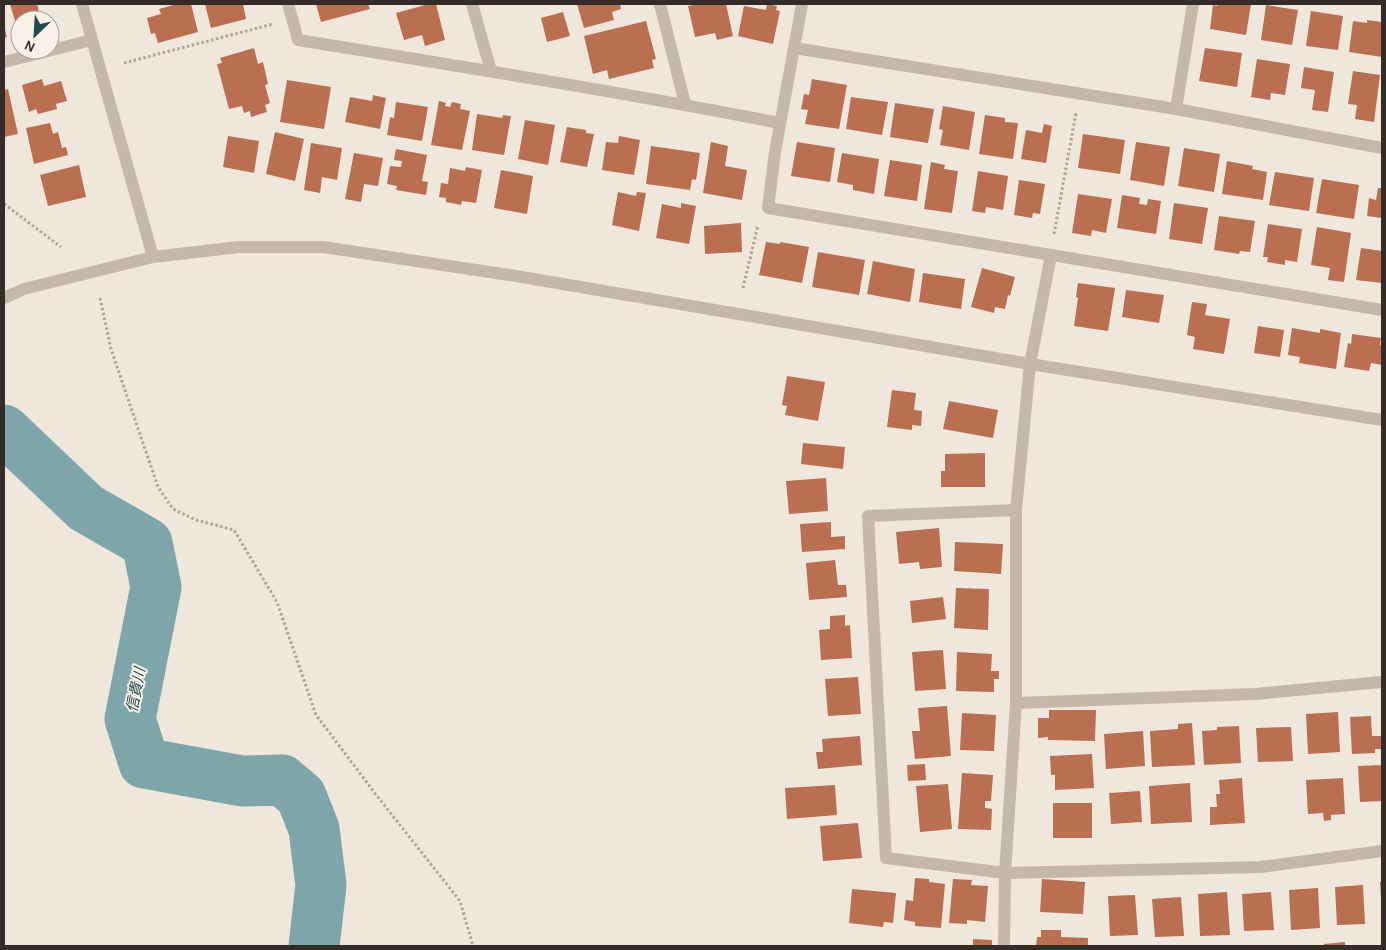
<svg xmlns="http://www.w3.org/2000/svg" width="1386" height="950" font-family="Karla,'Noto Sans JP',sans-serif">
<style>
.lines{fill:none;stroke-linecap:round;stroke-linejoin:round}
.river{stroke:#7ea5a9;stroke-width:51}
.building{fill:#b96f50}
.path{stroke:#b1a293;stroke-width:3;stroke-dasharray:2.5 2.5;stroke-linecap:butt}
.minor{stroke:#c6b8a9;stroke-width:12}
.labels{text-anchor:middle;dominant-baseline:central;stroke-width:4;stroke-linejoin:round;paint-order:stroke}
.water-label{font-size:15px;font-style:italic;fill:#224b51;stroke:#f7f1e7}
</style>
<rect width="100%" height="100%" fill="#efe7dc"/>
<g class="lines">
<path class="river" d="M4 430 86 508 147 543 156 587 130 719 144 763 242 781 282 780 301 796 314 829 321 885 314 946"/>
</g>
<path class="building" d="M10 4H37L41 20H20V30L18 31Z
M177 4H191L198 32 158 43 155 33 151 34 147 18 161 14 159 9Z
M205 4H243L246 19 211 28Z
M316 4H368L370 9 321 22Z
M429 4H436L445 40 425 46 422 35 404 40 396 13Z
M577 4H620L621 9 612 12 614 20 584 28Z
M699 4H726L733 36 717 40 715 33 695 37 688 6Z
M767 4 777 6 776 10 780 11 773 44 738 36 744 6 766 10Z
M1218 4H1251L1246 35 1210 29 1213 5 1217 6Z
M1266 5 1298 10 1292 45 1261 40Z
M1311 11 1343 16 1338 50 1306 46Z
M563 12 570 36 547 42 541 18Z
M1367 20 1382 22V57L1349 52 1353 21 1367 23Z
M646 21 656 59 652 60 654 68 609 79 607 70 593 74 584 36Z
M4 26 7 37 4 38Z
M254 48 258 64 263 62 268 84 265 85 270 103 265 105 267 112 251 117 250 111 244 113 242 106 229 109 217 64 222 63 220 58Z
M1205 48 1242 53 1237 87 1199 81Z
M1257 59 1290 64 1285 95 1271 93 1270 100 1251 97Z
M1304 67 1334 72 1328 112 1312 110 1315 90 1301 88Z
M1353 71 1380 75 1374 122 1355 119 1357 105 1348 104Z
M42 79 44 86 61 81 67 101 56 104 57 109 38 114 36 109 29 112 22 85Z
M812 79 847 85 839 129 805 124 808 110 801 109 804 94 809 95Z
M287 80 331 87 324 129 280 122Z
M8 89 18 134 4 137V90Z
M373 95 386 98 380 129 345 122 350 97 372 101Z
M851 97 888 102 882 135 846 129Z
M439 101 446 103 445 106 450 107 452 102 461 104 460 109 470 111 462 150 431 145Z
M396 102 428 107 422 141 387 135 390 117 394 118Z
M895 103 934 109 928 143 890 137Z
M943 106 975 112 969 150 940 145 943 130 939 129Z
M477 114 502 118 503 115 511 116 504 155 472 150Z
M985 115 1005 118V122L1018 123 1013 159 979 154Z
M525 120 555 125 548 165 518 159Z
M50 123 53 134 58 132 62 148 66 147 68 155 34 164 26 128Z
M1044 124 1052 126 1046 163 1021 159 1026 130 1042 133Z
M567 127 586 130V133L594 134 587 167 560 162Z
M275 132 304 139 295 181 266 174Z
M1083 134 1125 140 1120 174 1078 168Z
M228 136 259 141 254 173 223 167Z
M619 136 640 140 634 175 602 170 606 142 618 143Z
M711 142 728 146 725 166 747 170 742 200 703 193Z
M797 142 835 148 830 182 791 176Z
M1136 142 1170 147 1164 186 1130 180Z
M311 143 342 148 337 180 322 177 320 193 304 190Z
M651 146 700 153 696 180 692 179 690 190 646 184Z
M1184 148 1220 154 1214 192 1178 186Z
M396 149 427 155 422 181 428 182 426 195 396 190 397 186 387 184 390 166 401 167 402 161 394 160Z
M354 153 383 158 378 186 364 184 361 202 345 199Z
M842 153 879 159 874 194 853 190V185L837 182Z
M890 160 922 165 917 201 884 196Z
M1227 161 1253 166 1252 169 1267 172 1263 200 1222 194Z
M931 162 945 165 944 169 958 171 952 213 924 209Z
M79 165 86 197 48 206 40 175Z
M466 167 482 170 476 203 462 201 461 205 446 202V198L439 197 441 183 448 184 450 168 465 171Z
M501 170 533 176 527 214 494 208Z
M978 171 1008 176 1003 210 986 207 985 213 972 211Z
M1275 172 1314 178 1309 211 1269 205Z
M1322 179 1359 185 1354 219 1316 213Z
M1019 180 1045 184 1040 214 1033 213 1032 218 1014 215Z
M1378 188H1382V218L1367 216 1369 198 1376 200Z
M618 192 636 196 637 192 646 193 639 231 612 225Z
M1078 194 1112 199 1106 233 1092 230 1091 236 1072 233Z
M1122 195 1140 198 1139 204 1147 205 1148 199 1161 201 1156 234 1117 228Z
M681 203 696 206 689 244 656 238 662 204 681 208Z
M1174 203 1208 208 1202 244 1169 239Z
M1219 216 1255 221 1250 252 1240 251 1239 254 1214 250Z
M741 223 742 252 705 254 704 226Z
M1268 224 1302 229 1297 262 1285 260V265L1267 262 1268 257H1263Z
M1317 227 1351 233 1344 282 1328 280 1330 268 1311 265Z
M766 242 780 244V242L809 247 802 283 759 275Z
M1361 248 1382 251V283L1356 280Z
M818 252 865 260 859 295 812 287Z
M873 261 915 269 910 302 867 294Z
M982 268 1015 277 1010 296 1008 295 1005 309 995 307 994 313 971 307Z
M923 273 965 279 961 309 919 302Z
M1078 283 1115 288 1108 331 1074 326 1078 298 1076 297Z
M1126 290 1164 295 1159 323 1122 317Z
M1192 302 1207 304 1205 315 1230 319 1224 354 1193 349 1195 337 1187 335Z
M1258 326 1284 330 1280 357 1254 353Z
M1292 328 1320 333V329L1341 333 1336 369 1299 363 1300 357 1288 355Z
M1352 334 1381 338 1380 345 1382 346V365L1371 363 1369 371 1344 367 1348 343 1351 344Z
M787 376 825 382 818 421 785 415 787 406 782 405Z
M892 390 916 393 914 410 922 411 921 426 912 425V430L887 427Z
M949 401 998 410 993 438 943 429Z
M803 443 845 447 843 469 801 464Z
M985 453V487H941V471H945V454Z
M826 478 828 511 789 514 786 481Z
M831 522V537L845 536V549L802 552 800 524Z
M939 528 942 567 920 569 919 562 899 564 896 532Z
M955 542 1003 544 1001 574 954 571Z
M835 560 838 585H846L847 597 809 600 806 563Z
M956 588 989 589 988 630 954 628Z
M943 597 946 619 912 623 910 601Z
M845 615V626L850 625 852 658 821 660 819 630 830 629V616Z
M943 650 946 689 915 691 912 652Z
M957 652 992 654 991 671H999V679H994V692L956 691Z
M858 677 861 714 828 716 825 679Z
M947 706 951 756 915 759 912 731H920L918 708Z
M1049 710H1096L1095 741 1048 740V737L1038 738V718H1049Z
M1338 712 1340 752 1308 754 1306 714Z
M962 713 996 715 994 751 960 750Z
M1371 716 1372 736H1382V749H1375V753L1352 754 1350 717Z
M1192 723 1195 765 1152 767 1150 731 1178 729V724Z
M1239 726 1241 763 1204 765 1202 731 1217 730V727Z
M1291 727 1293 761 1258 762 1256 728Z
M1143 731 1145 766 1106 769 1104 734Z
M860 736 862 765 818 769 816 752H823L822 739Z
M1092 754 1094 788 1055 790V775H1051L1050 756Z
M925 764 926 780 908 781 907 765Z
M1382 765V801L1360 802 1358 766Z
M962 773 993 775 991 801H985V808L992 809 991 830 958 829Z
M1242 778 1245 823 1210 825V807H1217L1216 794H1220L1219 780Z
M1343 778 1345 814 1331 815V820L1324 821 1323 813 1308 814 1306 780Z
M1190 783 1192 822 1151 824 1149 786Z
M948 784 952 829 920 832 916 786Z
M835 785 837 815 787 819 785 788Z
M1140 791 1142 822 1111 824 1109 793Z
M1053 803H1092V838H1053Z
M858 823 862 858 823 861 820 826Z
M915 878 929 879V882L945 884 941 928 915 926V922L904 920 906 900 913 901Z
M953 879 972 880 971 885 988 886 985 922 967 920V924L949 923Z
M1042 879 1085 882 1083 914 1040 912Z
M1380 882H1382V897L1381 898Z
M1363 885 1365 924 1337 925 1335 887Z
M1318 888 1320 928 1291 930 1289 890Z
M852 889 896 893 893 923 884 922 883 927 849 923Z
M1227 892 1230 935 1200 936 1198 894Z
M1271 892 1274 930 1244 931 1242 894Z
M1135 895 1138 935 1110 936 1108 896Z
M1181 897 1184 936 1155 937 1152 899Z
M1041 930H1061V937L1088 938V946H1036L1037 937H1041Z
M973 939 992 940V946H973Z
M1345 942V946H1324V944Z"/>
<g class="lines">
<path class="path" d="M124 63 273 24
M4 204 61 247
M1054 234 1076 113
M743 288 758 225
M100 298 111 349 158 487 173 509 196 520 234 530 277 602 316 715 377 796 460 901 473 946"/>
<path class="minor" d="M82 4 153 257 239 247H323L516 276 1030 364 1382 420
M288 4 298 40C459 66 620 92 780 123
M472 4 491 71
M660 4 685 104
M802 4 775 152 768 208 1382 310
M794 48 1176 109 1382 148
M4 62 92 40
M1176 109 1193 4
M4 298 24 289 153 257
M1016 510 868 516 886 858 1005 873 1261 867 1382 851
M1016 703 1255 694 1382 682
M1004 946 1005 873 1016 703V510L1030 364 1051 255"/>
</g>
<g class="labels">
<g class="water-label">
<text transform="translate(136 690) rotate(-79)">信貴川</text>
</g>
</g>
<rect width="1386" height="950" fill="none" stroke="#342c28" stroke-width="10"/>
<g transform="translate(35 35) rotate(205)"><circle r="24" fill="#f7f1e7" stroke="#a9a29b"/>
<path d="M0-4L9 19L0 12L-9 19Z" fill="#224b51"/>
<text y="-8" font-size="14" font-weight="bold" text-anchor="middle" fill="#342c28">N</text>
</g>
</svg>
